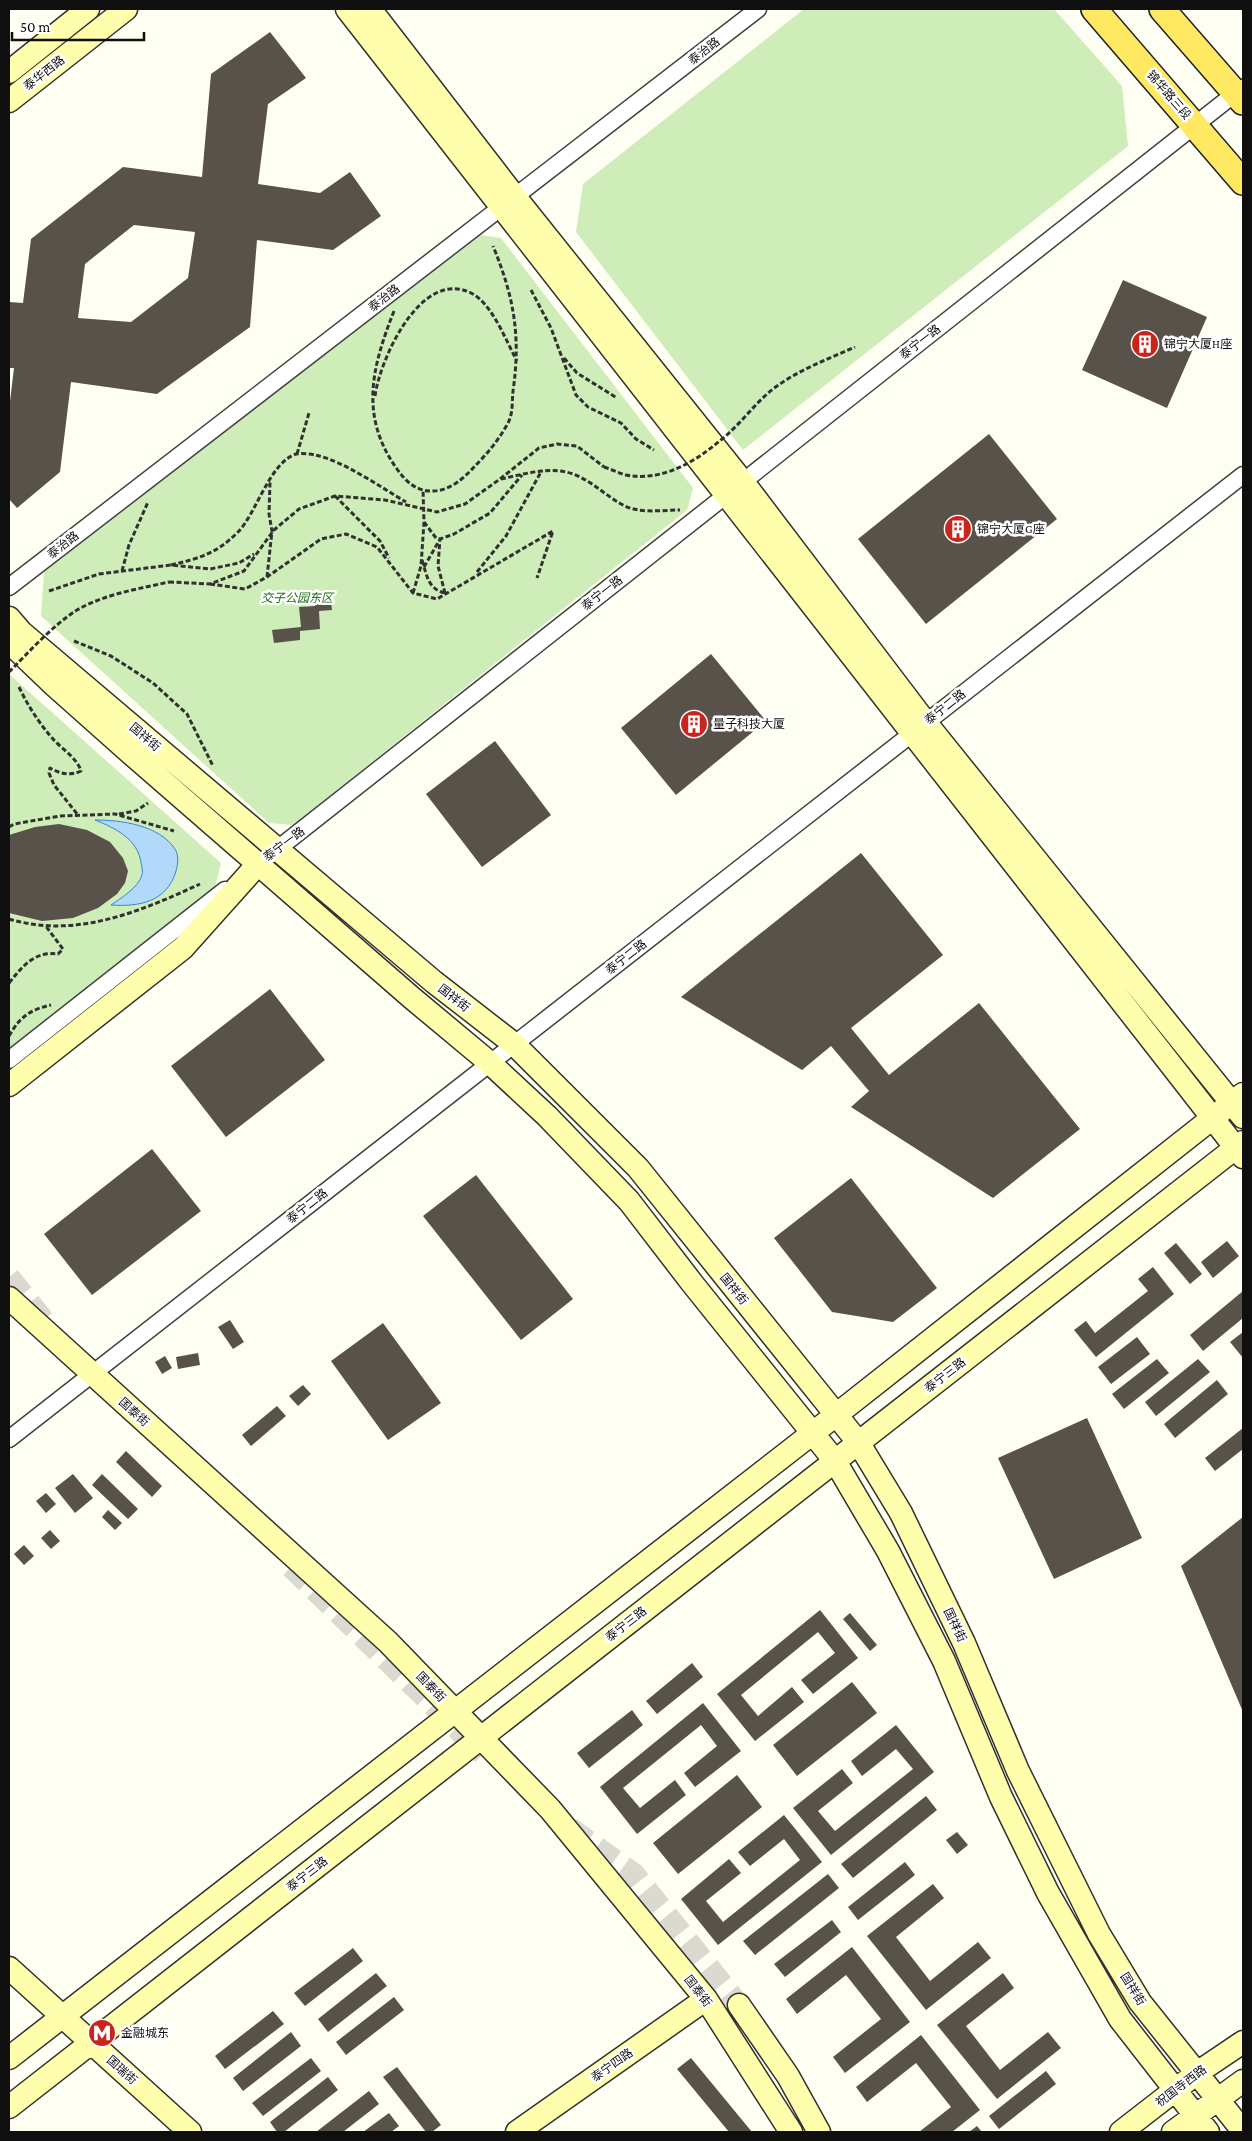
<svg xmlns="http://www.w3.org/2000/svg" width="1252" height="2141" font-family="'Crimson Pro','Noto Sans SC',serif">
<style>
.green{fill:#ceedb8}
.water{fill:#b3d9fa;stroke:#3486d6}
.building{fill:#59524b;fill-rule:evenodd}
.lines{fill:none;stroke-linecap:round;stroke-linejoin:round}
.secondary-tunnel{stroke:#dbdad0;stroke-width:22;stroke-dasharray:22 11;stroke-linecap:butt}
.street-casing{stroke:#424242;stroke-width:19}
.secondary-casing{stroke:#313131;stroke-width:25}
.primary-casing{stroke:#202020;stroke-width:28}
.path{stroke:#313131;stroke-width:3;stroke-dasharray:5 2.5;stroke-linecap:butt}
.street{stroke:#fff;stroke-width:16}
.secondary{stroke:#fffead;stroke-width:22}
.primary{stroke:#ffe862;stroke-width:25}
.path-bridge{stroke:#313131;stroke-width:3;stroke-dasharray:5 2.5;stroke-linecap:butt}
.labels{text-anchor:middle;dominant-baseline:central;stroke-width:5;stroke-linejoin:round;paint-order:stroke}
.street-label{font-size:12px;fill:#0f0f0f;stroke:#fff}
.poi-label{font-size:12px;fill:#0f0f0f;stroke:#fff;text-anchor:start}
.park-label{font-size:12px;font-style:italic;fill:#236d1a;stroke:#fff}
</style>
<rect width="100%" height="100%" fill="#fffef2"/>
<path class="green" d="M804 9H1054L1122 86 1128 146 743 450 576 232 583 184Z
M479 235 501 238 693 488 687 510 293 825 269 823 41 616 44 572Z
M9 674 221 863 215 887 9 1053Z"/>
<path class="water" d="M95 820C121 820 159 825 175 849 179 855 178 865 176 871 167 902 139 907 111 905 121 898 138 888 142 875 143 872 142 866 141 863 138 839 115 828 95 820Z"/>
<path class="building" d="M270 32 306 78 268 104 258 184 320 193 350 172 381 216 333 250 257 240 250 327 157 394 71 382 60 472 17 508 9 499V410L14 368H9V302L23 303 31 239 123 167 202 177 211 74ZM134 225 195 232 188 278 131 322 78 318 85 264Z
M1123 280 1207 317 1167 408 1082 370Z
M989 434 1057 519 926 624 858 539Z
M330 593 332 610 319 611 320 629 300 631V640L274 643 272 630 301 627 299 607 315 606 314 595Z
M711 654 766 721 676 795 621 728Z
M495 741 551 815 482 867 426 794Z
M59 824 87 830 110 842 123 858 128 871 125 883 117 894 98 908 73 918 42 921 9 913V835L35 827Z
M861 853 943 955 851 1028 889 1075 979 1003 1080 1129 993 1198 851 1107 869 1091 831 1046 802 1070 681 997Z
M270 989 325 1060 226 1137 171 1066Z
M152 1149 201 1211 92 1295 44 1234Z
M476 1175 573 1299 521 1340 423 1216Z
M851 1178 937 1288 893 1322 832 1312 774 1238Z
M1227 1241 1239 1256 1213 1278 1201 1262Z
M1176 1243 1202 1274 1190 1284 1164 1253Z
M1153 1267 1174 1294 1096 1357 1074 1330 1086 1321 1095 1333 1148 1291 1138 1279Z
M1243 1291V1318L1203 1351 1190 1335Z
M230 1320 244 1342 233 1349 218 1327Z
M383 1323 441 1403 388 1440 331 1361Z
M1243 1332V1358L1230 1342Z
M1137 1337 1150 1354 1111 1384 1098 1367Z
M198 1353 200 1365 178 1369 176 1357Z
M165 1356 172 1368 162 1374 155 1362Z
M1157 1359 1169 1373 1124 1409 1112 1394Z
M1198 1359 1210 1372 1156 1416 1145 1402Z
M1217 1380 1228 1394 1175 1438 1164 1424Z
M303 1385 311 1394 298 1406 289 1396Z
M277 1406 286 1416 251 1446 242 1435Z
M1087 1418 1142 1538 1054 1579 998 1458Z
M1243 1428V1449L1215 1471 1205 1458Z
M126 1451 162 1486 152 1497 116 1462Z
M73 1474 93 1498 75 1513 55 1488Z
M102 1474 138 1509 128 1519 92 1485Z
M46 1493 56 1504 46 1513 36 1501Z
M108 1510 122 1523 115 1530 102 1517Z
M1243 1517V1712L1181 1566Z
M50 1530 60 1541 51 1549 41 1538Z
M24 1545 34 1556 24 1565 14 1554Z
M820 1610 858 1658 813 1694 801 1680 835 1653 818 1632 741 1695 758 1716 792 1687 804 1702 755 1741 717 1694Z
M850 1613 877 1645 870 1651 843 1619Z
M692 1663 703 1677 657 1714 646 1701Z
M852 1682 877 1713 797 1776 773 1745Z
M703 1703 741 1751 695 1787 684 1773 717 1746 701 1725 623 1788 640 1808 675 1780 686 1795 637 1834 600 1787Z
M632 1710 643 1725 589 1768 577 1753Z
M896 1725 934 1772 831 1855 793 1808 842 1769 853 1783 818 1811 835 1831 913 1769 896 1749 862 1776 851 1761Z
M737 1775 762 1807 678 1874 653 1843Z
M926 1796 937 1810 853 1878 841 1864Z
M784 1815 822 1862 718 1945 681 1899 729 1859 741 1873 706 1901 723 1922 800 1860 784 1839 750 1866 738 1852Z
M957 1832 968 1845 957 1854 946 1840Z
M905 1862 915 1875 858 1920 848 1907Z
M828 1874 839 1888 755 1955 743 1941Z
M933 1884 944 1898 896 1937 930 1981 978 1942 991 1958 926 2010 867 1936Z
M832 1920 841 1932 785 1977 774 1964Z
M852 1947 910 2022 845 2073 833 2057 881 2019 846 1975 797 2014 786 1999Z
M353 1948 363 1961 305 2006 294 1993Z
M376 1973 387 1986 328 2032 318 2019Z
M1003 1973 1014 1988 966 2026 1000 2070 1048 2032 1061 2048 997 2099 937 2025Z
M394 1997 404 2010 346 2055 336 2042Z
M273 2011 284 2024 225 2069 215 2056Z
M291 2032 301 2046 243 2091 233 2078Z
M921 2035 980 2110 952 2132H919L951 2107 916 2063 867 2102 856 2087Z
M311 2058 321 2071 263 2116 252 2103Z
M691 2058 752 2132H729L677 2069Z
M397 2067 441 2125 432 2132H426L383 2077Z
M1046 2071 1056 2084 999 2129 989 2116Z
M328 2077 338 2090 284 2132H277L270 2122Z
M369 2091 379 2104 343 2132H316Z
M389 2113 399 2126 391 2132H363Z
M977 2126 982 2132H969Z"/>
<g class="lines">
<path class="secondary-tunnel" d="M9 1277 46 1323
M291 1567 483 1754
M570 1828 634 1874 739 2005"/>
<g class="street-casing">
<path id="street" d="M9 587 758 9
M270 855 1242 88
M9 1060 225 890
M9 1439 1243 475"/>
</g>
<g class="secondary-casing">
<path id="secondary" d="M347 9 1243 1157
M370 9 515 197 743 482 926 723 1243 1117
M9 72 88 9
M9 101 126 9
M9 618 21 632 434 982 514 1044 638 1168 858 1442 901 1513 964 1643 1018 1771 1099 1934 1140 2002 1243 2131
M9 642 55 686 127 750 412 998 490 1063 547 1116 629 1201 692 1283 835 1461 888 1551 944 1661 1001 1797 1048 1893 1120 2019 1208 2132
M9 1085 183 948 258 864
M9 1298 388 1642 550 1809 706 1999 791 2132
M9 1968 190 2132
M739 2005 788 2076 819 2132
M9 2058 836 1415 1243 1094
M9 2107 1243 1142
M517 2132 706 1999
M1121 2132 1197 2073 1243 2042
M1173 2132 1243 2081"/>
</g>
<g class="primary-casing">
<path id="primary" d="M1094 9 1243 182
M1162 9 1243 102"/>
</g>
<path class="path" d="M531 290 551 328 576 395 588 407 621 423 636 439 654 450
M394 311C372 367 359 416 397 469 406 482 417 492 434 491 451 490 464 478 475 466 488 453 501 437 509 421 513 412 512 400 513 391 521 336 514 297 493 246
M564 358 577 373 617 398
M375 396C380 359 421 268 471 293 492 303 506 341 517 361
M297 454 309 413
M501 479C524 474 550 466 573 474 592 481 606 496 623 505 639 514 662 510 680 510
M335 496 380 541 389 558
M424 522 436 538 440 539 454 534 490 513 522 475
M422 560C427 576 428 589 445 593
M171 565C200 558 216 554 238 532 256 514 270 462 296 454 301 453 311 454 315 455 342 460 382 488 406 502
M424 567 440 539 438 566 445 593
M122 571 129 545 148 502
M477 572 506 536 542 470
M267 577 272 531 269 514 270 482
M169 582 210 584 244 571 274 530 299 509 335 496 385 500 437 512 465 504 500 479 539 448 557 444 577 446 604 467
M210 584 245 589 267 577 321 539 346 534 377 547 413 593 437 599 553 531 537 578
M49 591 99 574 171 565 210 569 239 563 254 554
M413 593 421 566 424 522 423 490
M74 641 111 656 153 683 187 714 213 766
M19 687C28 706 39 723 53 739 62 749 77 758 81 771 71 776 60 774 50 768L49 773 54 785 78 815
M119 814 136 811 148 803
M9 827 14 824 60 816 115 814 174 831
M9 919C76 939 139 912 200 884
M9 983C23 966 34 951 58 954L63 949 45 925
M9 1036C20 1017 29 1010 51 1005"/>
<use href="#street" class="street"/>
<use href="#secondary" class="secondary"/>
<use href="#primary" class="primary"/>
<path class="path-bridge" d="M604 467C611 469 618 473 626 475 662 482 695 462 722 439 742 423 756 401 777 386 801 369 828 359 855 347
M9 672C29 652 53 625 77 610 105 594 138 589 169 582"/>
</g>
<defs>
<g id="building-disc" transform="scale(1.4375)"><circle r="9.5" fill="#ca251d" stroke="#fff"/><path d="M-4-6H4V6H1V3H-1V6H-4ZM-2.5-4.3h1.7v1.8h-1.7ZM.8-4.3h1.7v1.8H.8ZM-2.5-1h1.7V.8h-1.7ZM.8-1h1.7V.8H.8Z" fill="#fff"/></g>
<g id="metro-disc" transform="scale(1.4375)"><circle r="9.5" fill="#ca251d" stroke="#fff"/><path d="M-5.5 5V-5H-3L0 0L3-5H5.5V5H3V-.5L0 4L-3-.5V5Z" fill="#fff"/></g>
</defs>
<g fill-rule="evenodd">
<use href="#building-disc" x="1145" y="344"/>
<use href="#building-disc" x="958" y="529"/>
<use href="#building-disc" x="694" y="724"/>
<use href="#metro-disc" x="102" y="2033"/>
</g>
<g class="labels">
<g class="street-label">
<text transform="translate(704 51) rotate(-38)">泰治路</text>
<text transform="translate(44 73) rotate(-38)">泰华西路</text>
<text transform="translate(1169 95) rotate(49)">锦华路三段</text>
<text transform="translate(384 298) rotate(-38)">泰治路</text>
<text transform="translate(920 342) rotate(-38)">泰宁一路</text>
<text transform="translate(63 545) rotate(-38)">泰治路</text>
<text transform="translate(602 593) rotate(-38)">泰宁一路</text>
<text transform="translate(945 707) rotate(-38)">泰宁二路</text>
<text transform="translate(145 737) rotate(40)">国祥街</text>
<text transform="translate(284 844) rotate(-37)">泰宁一路</text>
<text transform="translate(626 957) rotate(-38)">泰宁二路</text>
<text transform="translate(454 998) rotate(38)">国祥街</text>
<text transform="translate(307 1206) rotate(-38)">泰宁二路</text>
<text transform="translate(734 1289) rotate(51)">国祥街</text>
<text transform="translate(945 1375) rotate(-38)">泰宁三路</text>
<text transform="translate(134 1412) rotate(42)">国泰街</text>
<text transform="translate(626 1624) rotate(-38)">泰宁三路</text>
<text transform="translate(955 1625) rotate(64)">国祥街</text>
<text transform="translate(431 1687) rotate(46)">国泰街</text>
<text transform="translate(307 1874) rotate(-38)">泰宁三路</text>
<text transform="translate(1133 1989) rotate(58)">国祥街</text>
<text transform="translate(698 1991) rotate(52)">国泰街</text>
<text transform="translate(612 2065) rotate(-35)">泰宁四路</text>
<text transform="translate(122 2070) rotate(42)">国瑞街</text>
<text transform="translate(1181 2086) rotate(-37)">祝国寺西路</text>
</g>
<g class="poi-label">
<text x="1164" y="344">锦宁大厦H座</text>
<text x="977" y="529">锦宁大厦G座</text>
<text x="713" y="724">量子科技大厦</text>
<text x="121" y="2033">金融城东</text>
</g>
<g class="park-label">
<text x="297" y="598">交子公园东区</text>
</g>
</g>
<rect width="1252" height="2141" fill="none" stroke="#0f0f0f" stroke-width="20"/>
<path d="M12 32v8h132v-8" fill="none" stroke="#0f0f0f" stroke-width="2.5"/>
<text x="20" y="32" font-size="15" fill="#0f0f0f" stroke="#ffffff" stroke-width="4" paint-order="stroke">50 m</text>
</svg>
